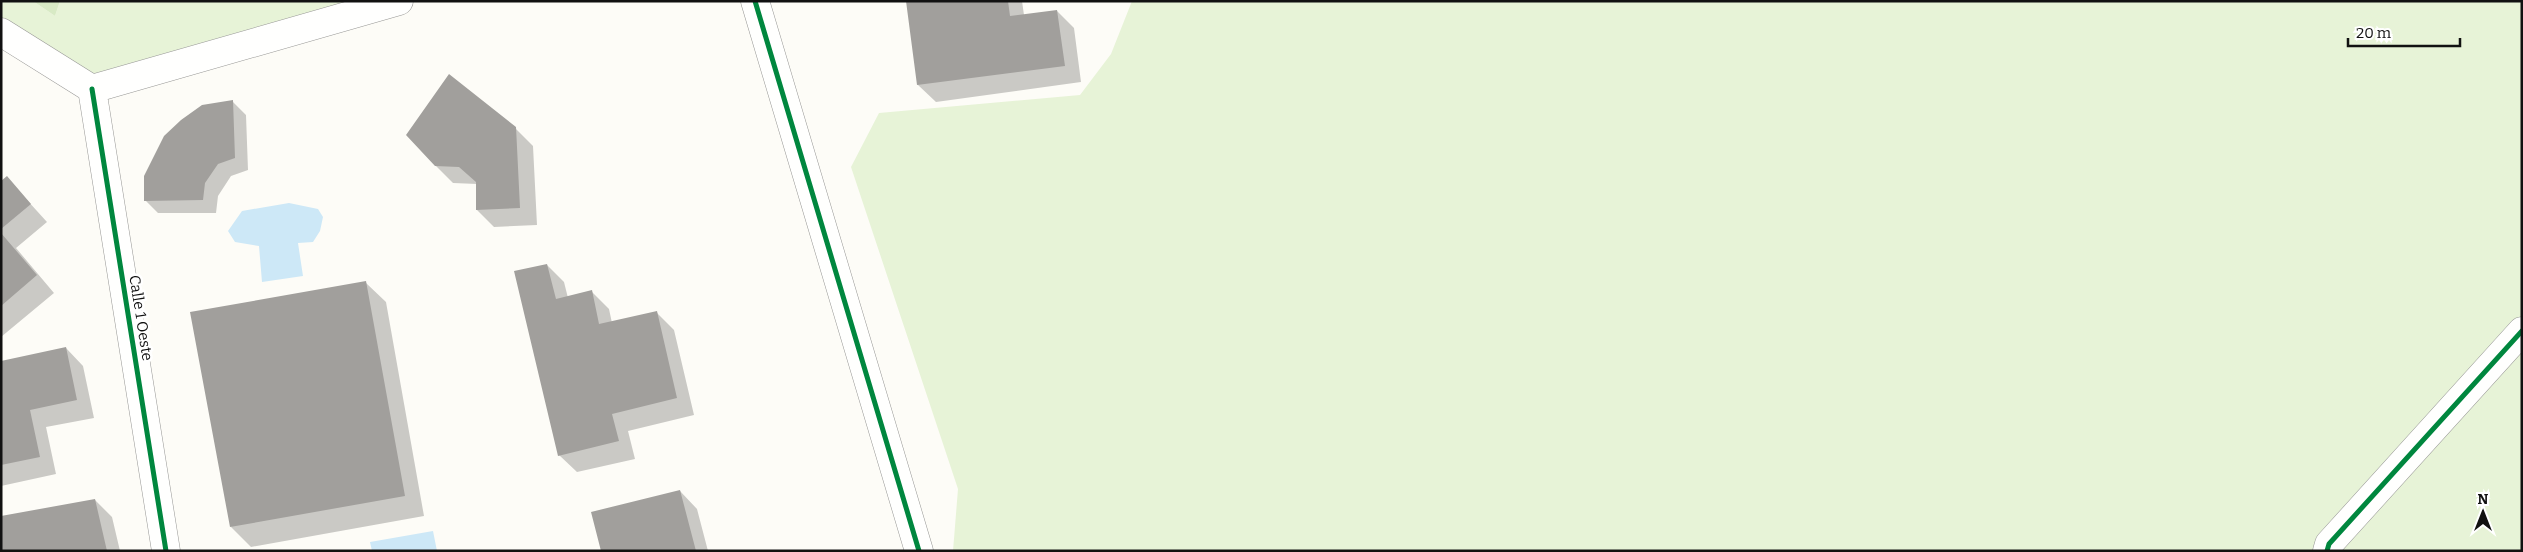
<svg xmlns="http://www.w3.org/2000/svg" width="2523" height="552" font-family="Bitter,serif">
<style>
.green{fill:#e7f3d7}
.forest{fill:#d8eac5}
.water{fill:#cde8f7}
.shadow{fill:#0003}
.building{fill:#a19f9c}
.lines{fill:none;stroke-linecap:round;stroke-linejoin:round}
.street-casing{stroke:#979795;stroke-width:29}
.street{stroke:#fffffe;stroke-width:28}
.cycleway-casing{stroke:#fff;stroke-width:8}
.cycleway{stroke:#00873e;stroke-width:5}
.labels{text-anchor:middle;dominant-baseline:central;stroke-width:5;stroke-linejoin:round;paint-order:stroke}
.street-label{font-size:15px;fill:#111;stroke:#fff}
</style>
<rect width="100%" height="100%" fill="#fdfcf7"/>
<path class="green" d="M1 1H33L55 16 60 1H399L92 89 1 32Z
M1132 1H2522V551H953L958 489 851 167 879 113 1080 95 1111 54Z"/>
<path class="forest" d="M33 1H60L55 16Z"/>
<path class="water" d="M289 203 318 209 323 217 320 231 313 242 298 243 303 276 262 282 259 246 235 242 228 231 242 211Z
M433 531 437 551H372L370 542Z"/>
<path class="shadow" d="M907 1H1022L1024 15 1057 11 1074 28 1081 82 936 102 918 85Z
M233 102 246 115 248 170 231 176 218 196 216 213H158L145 200Z
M515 128 533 146 537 225 494 227 477 210V184L453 183 435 165Z
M7 178 47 222 16 248 54 293 1 337V182Z
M547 265 564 282 568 298 592 292 609 309 612 323 656 312 674 330 694 415 628 431 635 459 577 472 559 455Z
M366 283 386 302 424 516 251 547 231 527Z
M66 348 83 366 94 418 46 427 56 474 1 486V362Z
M680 491 697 509 708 551H602Z
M95 500 112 517 120 551H1Z"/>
<path class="building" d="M906 1H1008L1010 16 1057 10 1065 66 917 85Z
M449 74 516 127 520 208 476 210V182L459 167 435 166 406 135Z
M233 100 235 158 218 164 205 183 203 200 144 201V176L164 136 181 120 202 105Z
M7 176 31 204 1 229V181Z
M1 233 37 275 1 306Z
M547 264 556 299 592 290 599 324 657 311 677 398 612 414 619 441 558 456 514 271Z
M366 281 405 496 230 527 190 312Z
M66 347 77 400 30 410 40 457 1 465V361Z
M680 490 696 551H601L591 512Z
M95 499 107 551H1V516Z"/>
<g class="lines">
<g class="street-casing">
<path id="street" d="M755 1 919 551
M1 32 92 89 399 1
M92 89 166 551
M2327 551 2329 544 2522 331"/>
</g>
<use href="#street" class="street"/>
<g class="cycleway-casing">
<path id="cycleway" d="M755 1 919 551
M92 89 166 551
M2327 551 2329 544 2522 331"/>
</g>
<use href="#cycleway" class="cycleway"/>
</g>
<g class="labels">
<g class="street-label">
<text transform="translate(141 318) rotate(81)">Calle 1 Oeste</text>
</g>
</g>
<rect width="2523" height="552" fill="none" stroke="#111111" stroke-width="5"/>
<g transform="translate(2483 512)" stroke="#ffffff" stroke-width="4" paint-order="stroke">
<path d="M0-4L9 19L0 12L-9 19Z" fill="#111111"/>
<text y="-8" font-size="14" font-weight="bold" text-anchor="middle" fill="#111111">N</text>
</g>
<path d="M2348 38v8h112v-8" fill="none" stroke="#111111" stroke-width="2.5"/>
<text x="2356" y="38" font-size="15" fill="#111111" stroke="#ffffff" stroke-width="4" paint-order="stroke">20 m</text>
</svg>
